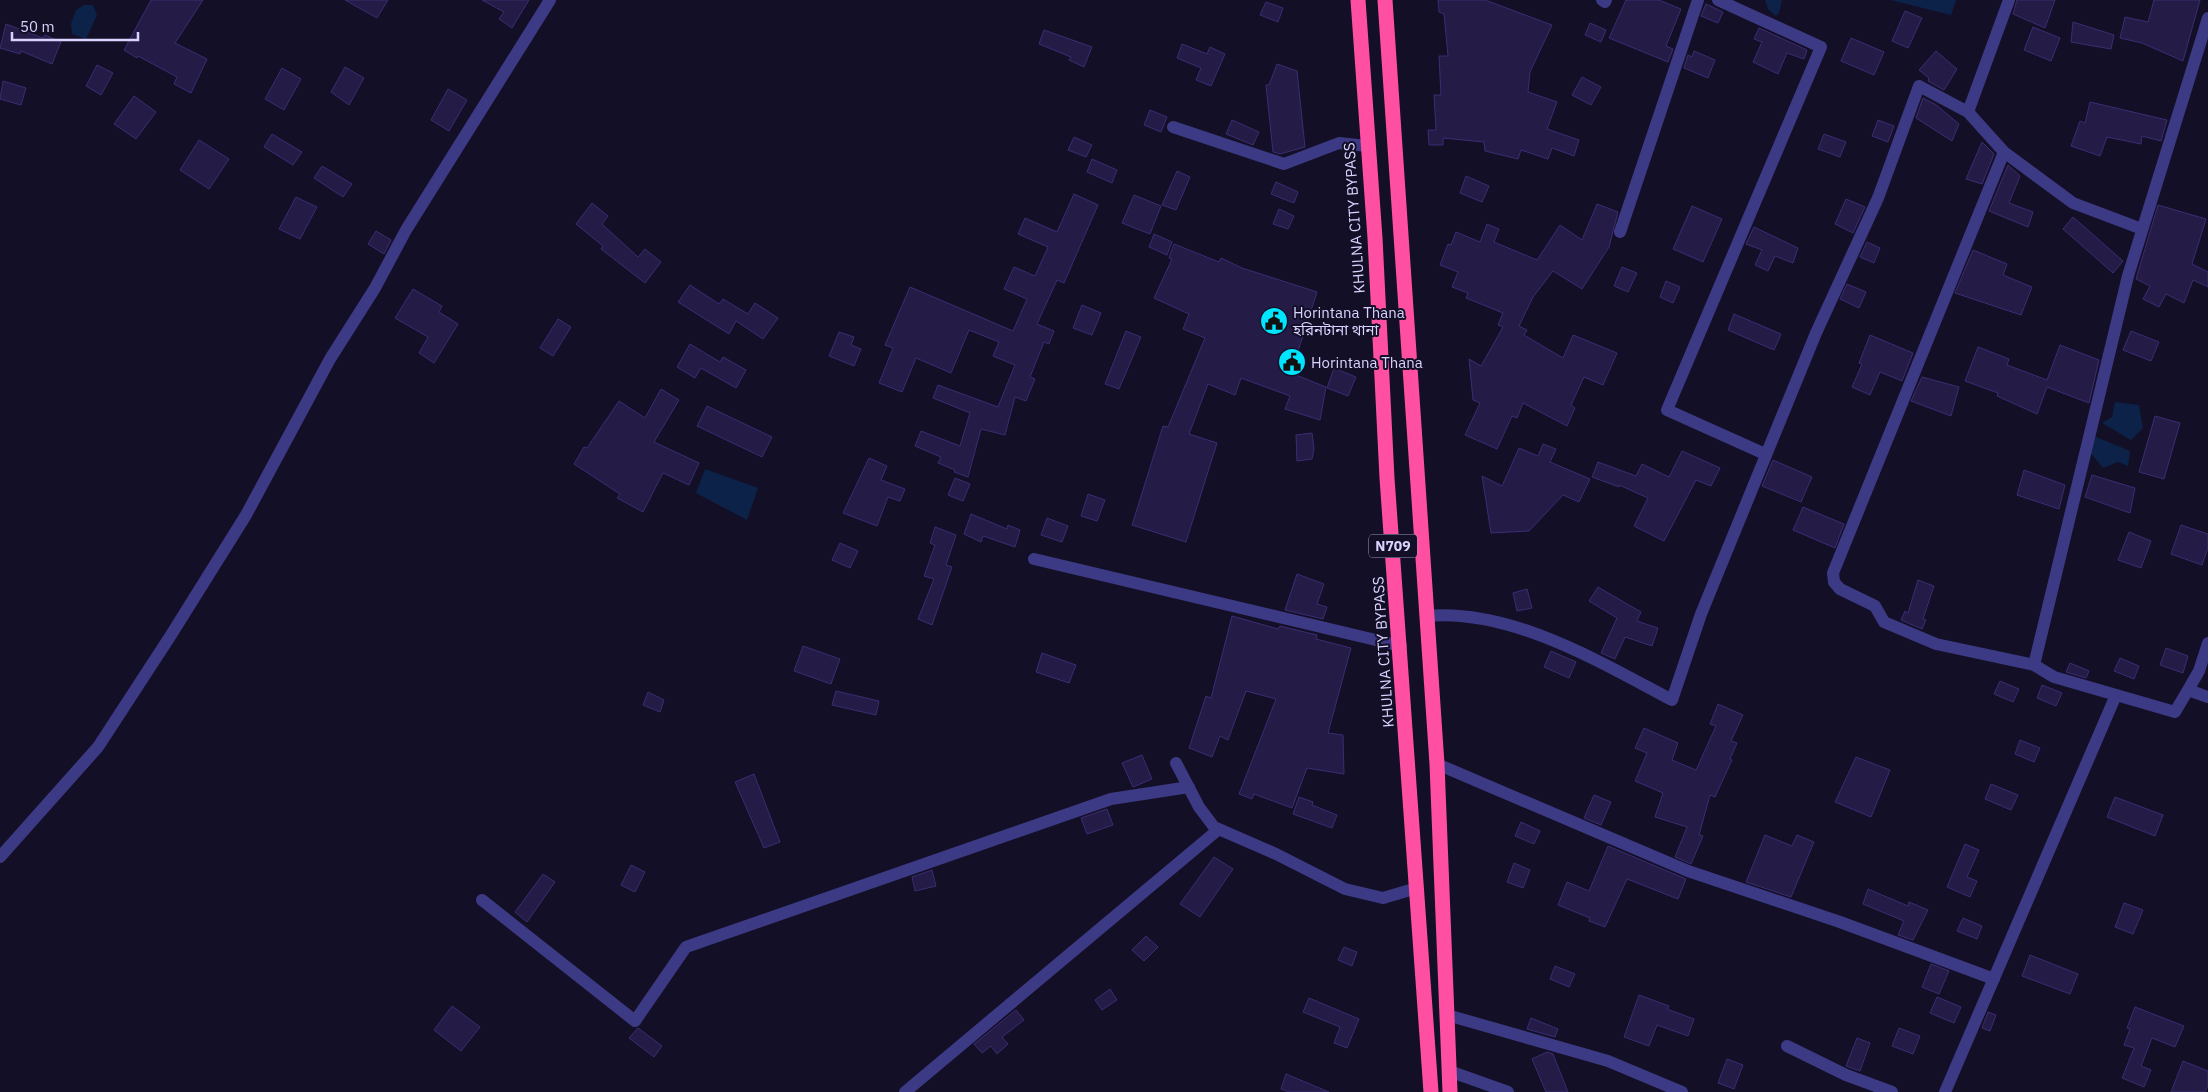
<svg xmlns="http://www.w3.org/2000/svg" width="2208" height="1092" font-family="'IBM Plex Sans','Noto Sans Bengali',sans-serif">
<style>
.water{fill:#0c2248}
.building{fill:#241b47;stroke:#3b2d73}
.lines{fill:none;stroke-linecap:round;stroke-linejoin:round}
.street{stroke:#3d3a85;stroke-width:12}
.highway{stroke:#ff4fa3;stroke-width:15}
.labels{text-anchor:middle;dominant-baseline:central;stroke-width:4;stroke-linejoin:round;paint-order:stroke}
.shield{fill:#130f26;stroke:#9e99be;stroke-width:1}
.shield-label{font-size:14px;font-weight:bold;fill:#d9d4ff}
.street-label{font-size:15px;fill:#d9d4ff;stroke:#130f26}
.poi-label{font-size:15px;fill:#d9d4ff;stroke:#130f26;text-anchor:start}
</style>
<rect width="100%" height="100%" fill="#130f26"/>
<path class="water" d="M1765 0H1782L1779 13 1776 16 1768 9Z
M1890 0H1956L1951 15Z
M84 5H93L97 15 86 39 72 34 71 24 76 10Z
M2115 402 2139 405 2143 428 2131 440 2102 423 2112 417Z
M2094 436 2130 451 2128 466 2118 462 2103 468 2089 451Z
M705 469 758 488 747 520 696 493Z"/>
<path class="building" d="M151 0H203L175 43 207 59 191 93 174 84 177 77 138 56 137 58 124 50Z
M345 0H388L377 18Z
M482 0H529L512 28 499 19 504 12Z
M1438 0H1485L1552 25 1530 72 1528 92 1557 102 1547 129 1579 140 1574 156 1552 148 1548 159 1521 150 1518 159 1485 151 1484 142 1443 138V145H1429L1428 130H1436L1434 95H1441L1439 56H1448L1444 14 1439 12Z
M1626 0H1659L1681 9 1666 46 1673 49 1668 62 1609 38Z
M2017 0H2055L2045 28 2013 14Z
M2154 0H2200L2183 61 2142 43 2120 38 2125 17 2148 22Z
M1266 2 1283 8 1278 22 1260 15Z
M1706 4 1723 12 1718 23 1701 16Z
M1905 11 1922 18 1908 48 1892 41Z
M2073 22 2114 35 2111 49 2071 42Z
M1590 23 1606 30 1601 42 1585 35Z
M6 24 43 38 45 35 61 42 52 64 21 51 20 54 0 48Z
M2033 27 2060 38 2051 61 2024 50Z
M1759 28 1807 50 1804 59 1787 53 1778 74 1753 62 1762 42 1754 39Z
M1044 30 1092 47 1084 67 1069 60 1071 57 1039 44Z
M1851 38 1884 52 1874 75 1841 61Z
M1182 44 1207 54 1210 47 1225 54 1211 86 1196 80 1201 68 1177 58Z
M1694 51 1715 60 1708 78 1684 68 1688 55 1692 57Z
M1936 51 1957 69 1944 90 1928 81 1929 78 1919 70Z
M1277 64 1297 71 1305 147 1280 154 1273 152 1266 85H1269Z
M97 65 113 73 101 95 86 86Z
M345 67 364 78 349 105 331 92Z
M282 68 301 79 284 110 265 99Z
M1582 77 1601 87 1591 105 1572 95Z
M3 81 26 88 21 105 0 99Z
M448 89 467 100 449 131 431 120Z
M134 96 156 112 136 139 114 124Z
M1923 98 1935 104 1959 124 1952 141 1916 118Z
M2090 102 2167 120 2161 141 2142 136 2141 144 2107 137 2100 156 2071 146 2080 121 2085 123Z
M1150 110 1167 117 1161 132 1144 125Z
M1232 120 1259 132 1253 145 1226 134Z
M1878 120 1894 126 1888 142 1872 136Z
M272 134 302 152 293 165 264 147Z
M1824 134 1846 142 1840 157 1818 149Z
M1074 137 1092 145 1086 157 1068 150Z
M199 140 229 159 209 189 180 170Z
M1982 142 1994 154 1982 184 1966 179Z
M1092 159 1117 170 1112 183 1087 172Z
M2008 165 2020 176 2009 203 2033 212 2028 227 1989 211Z
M322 166 352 184 343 197 314 178Z
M1177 171 1190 177 1176 210 1162 205Z
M1466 176 1489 186 1482 202 1460 193Z
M1276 182 1298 192 1294 203 1271 194Z
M1074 194 1098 205 1064 283 1057 280 1037 324 1054 331 1049 344 1044 342 1030 377 1035 379 1026 401 1015 397 1005 435 981 429 968 477 954 472 955 470 938 463 941 457 915 446 921 431 960 446 970 413 933 398 938 385 998 407 1015 365 993 356 999 342 969 330 951 373 916 358 902 392 879 383 893 348 885 345 910 287 1013 331 1027 299 1004 289 1014 267 1035 276 1048 247 1018 234 1025 218 1057 232Z
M1134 195 1161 206 1150 234 1122 223Z
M296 197 317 207 300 239 279 229Z
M1846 199 1865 207 1853 233 1835 224Z
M592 203 608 216 602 224 638 257 645 249 661 262 645 283 601 249 603 246 576 224Z
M1597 204 1618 212 1609 247 1582 289 1553 271 1533 297 1519 326 1527 330 1524 335 1563 358 1573 335 1617 353 1603 385 1584 377 1571 405 1575 408 1567 426 1523 403 1517 418 1512 416 1497 449 1465 435 1480 403 1473 400 1469 359 1481 366 1503 327 1498 325 1503 313 1466 298 1468 293 1452 287 1458 272 1440 265 1448 244 1451 245 1456 232 1480 242 1487 224 1499 229 1494 242 1537 260 1560 225 1582 240Z
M2158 205 2206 219 2192 264 2208 272V287L2193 280 2184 303 2166 294 2159 307 2143 299 2150 286 2136 279Z
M1692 206 1722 219 1703 262 1673 249Z
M1279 209 1294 216 1288 229 1273 224Z
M2073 217 2123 261 2113 273 2063 229Z
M1754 227 1798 248 1793 263 1775 256 1768 271 1755 265 1762 250 1746 244Z
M376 231 391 240 384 254 368 244Z
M1154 234 1172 242 1167 255 1149 247Z
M1867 242 1880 248 1874 263 1860 257Z
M1174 244 1219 262 1221 258 1242 268 1317 292 1291 373 1326 387 1320 420 1285 409 1290 396 1241 378 1235 395 1208 384 1189 434 1217 443 1186 542 1132 525 1163 426 1168 427 1205 338 1183 329 1189 314 1154 298 1172 259 1169 258Z
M1973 250 2007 264 2003 275 2032 287 2021 315 1955 293Z
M1622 267 1637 273 1628 292 1614 286Z
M1666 281 1680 287 1673 303 1660 297Z
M1847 284 1866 292 1859 308 1840 299Z
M690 285 719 304 723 299 748 314 755 303 778 318 763 339 736 321 729 334 678 302Z
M413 289 442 306 439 312 458 324 434 363 419 353 428 337 395 318Z
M1082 305 1101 313 1092 335 1073 328Z
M1734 314 1781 334 1774 350 1728 330Z
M558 319 571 327 553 356 540 348Z
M1126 331 1141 337 1119 389 1105 384Z
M2131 331 2159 342 2151 361 2123 350Z
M839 332 854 337 851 345 861 349 854 366 829 356Z
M1870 335 1913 353 1902 381 1880 372 1870 395 1852 387 1862 364 1859 363Z
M690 344 720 362 723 357 746 370 736 388 701 368 695 378 677 367Z
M2060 345 2099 360 2089 403 2047 387 2037 414 1997 396 1998 393 1965 381 1978 347 2009 359 2007 365 2047 380Z
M1334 368 1356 377 1348 396 1327 388Z
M1922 377 1959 387 1951 416 1911 401Z
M661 389 679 400 654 442 699 463 689 485 663 473 643 512 617 498 620 494 574 464 584 447 587 448 619 401 645 418Z
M707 406 772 437 762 457 697 426Z
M2155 416 2180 423 2164 479 2139 472Z
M1312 433 1314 449 1312 459 1297 461 1296 435Z
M1543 444 1556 449 1550 462 1590 479 1579 502 1563 495 1529 531 1491 533 1482 476 1502 486 1519 448 1538 456Z
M1682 451 1720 468 1711 486 1696 480 1664 541 1634 526 1648 498 1619 485V487L1592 477 1598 462 1636 476 1642 464 1669 477Z
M869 458 887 466 881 480 905 489 900 501 888 497 877 526 843 513Z
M1773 460 1812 477 1801 502 1762 486Z
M2024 470 2065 485 2059 509 2017 495Z
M2092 475 2135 488 2130 513 2085 497Z
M955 478 970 484 963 501 948 495Z
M1088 494 1105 500 1097 521 1081 516Z
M1803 507 1844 524 1835 548 1793 530Z
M971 514 1007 529 1008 525 1020 530 1015 547 983 536 981 542 964 534Z
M1047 518 1068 526 1062 542 1041 535Z
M2181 525 2208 534V548L2202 565 2171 554Z
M935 527 956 535 946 565 952 567 932 625 918 619 934 579 924 576 935 545 930 543Z
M2129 532 2151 541 2141 568 2118 560Z
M840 543 858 551 850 568 832 560Z
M1297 574 1324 584 1317 604 1327 607 1323 619 1285 610Z
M1918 580 1934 586 1923 619 1926 620 1922 629 1901 620 1905 611 1908 613Z
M1598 587 1641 612 1637 621 1658 628 1652 646 1625 637 1615 659 1601 653 1617 618 1589 601Z
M1527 589 1532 608 1517 611 1513 593Z
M1232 616 1278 629 1280 626 1317 635 1316 639 1351 648 1328 733 1343 735 1344 774 1307 768 1292 808 1254 794 1252 799 1239 794 1276 699 1246 691 1228 740 1220 736 1212 757 1189 748 1206 696 1211 698Z
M803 646 840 659 831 684 794 671Z
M2166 648 2188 656 2183 673 2160 665Z
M1551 651 1576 662 1569 678 1544 667Z
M1042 653 1076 665 1069 683 1036 672Z
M2120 658 2139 666 2134 679 2114 671Z
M2070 663 2089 671 2086 678 2066 672Z
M2000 681 2019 689 2013 702 1994 694Z
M2042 685 2062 693 2056 706 2037 698Z
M836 691 879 701 876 715 832 705Z
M648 692 664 700 660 712 643 705Z
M1718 704 1743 715 1731 741 1737 743 1730 759 1732 760 1715 797 1710 795 1699 835 1703 836 1691 864 1675 857 1687 827 1655 817 1663 793 1635 781 1647 753 1635 748 1644 728 1678 743 1672 760 1696 770 1716 726 1710 724Z
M2020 740 2040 748 2034 762 2015 754Z
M1142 755 1152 779 1133 787 1122 763Z
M1856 757 1890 770 1871 817 1835 802Z
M754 774 780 842 764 848 735 782Z
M1991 784 2018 795 2011 810 1985 799Z
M1594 795 1611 802 1601 825 1584 818Z
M1299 797 1313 802 1312 805 1337 815 1332 828 1293 814Z
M2115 797 2163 815 2155 836 2107 817Z
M1107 809 1113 825 1087 834 1081 818Z
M1521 822 1540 831 1534 844 1515 836Z
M1765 835 1792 846 1797 835 1814 842 1791 897 1746 882Z
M1965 844 1979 850 1967 877 1977 881 1970 897 1947 887Z
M1608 846 1686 879 1678 899 1627 879 1605 927 1589 921 1590 918 1558 905 1567 882 1589 891Z
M1214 857 1233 869 1200 917 1180 904Z
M1514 863 1530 870 1523 888 1507 882Z
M631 865 645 872 635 892 621 885Z
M932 870 936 886 915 891 912 877Z
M543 874 555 882 527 922 515 912Z
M1868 889 1908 906 1909 902 1928 910 1913 940 1898 935 1904 921 1863 904Z
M2124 903 2143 910 2133 934 2115 927Z
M1963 918 1982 926 1977 939 1957 931Z
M1146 936 1158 947 1144 961 1132 950Z
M1344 947 1357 952 1352 966 1338 960Z
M2030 955 2078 974 2070 994 2022 976Z
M1931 964 1949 971 1939 994 1922 987Z
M1555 966 1575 974 1569 987 1550 979Z
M1110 989 1117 1000 1102 1010 1095 1000Z
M1639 995 1669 1006 1667 1009 1694 1019 1688 1036 1657 1025 1649 1046 1624 1037Z
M1937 997 1961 1007 1954 1023 1930 1013Z
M1309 998 1359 1019 1347 1048 1334 1043 1340 1027 1303 1012Z
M452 1006 480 1027 461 1051 434 1030Z
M2135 1007 2184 1026 2175 1047 2152 1038 2141 1066 2151 1070 2144 1087 2122 1078 2134 1048 2124 1045 2130 1029 2127 1028Z
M1016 1010 1024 1020 1002 1037 1008 1044 997 1054 991 1046 982 1053 974 1044Z
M1988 1012 1996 1015 1990 1031 1982 1028Z
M1531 1018 1558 1029 1555 1037 1527 1029Z
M638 1028 662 1046 654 1057 629 1038Z
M1899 1028 1920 1036 1913 1054 1892 1046Z
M1857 1038 1870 1043 1860 1071 1846 1066Z
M1547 1052 1553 1054 1568 1092H1546L1532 1059Z
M1727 1059 1743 1065 1734 1089 1718 1083Z
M2183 1061 2208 1071V1085L2205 1092H2171Z
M1286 1074 1329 1092H1289L1281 1089Z"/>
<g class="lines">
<path class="street" d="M1602 0 1605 2 1606 0
M1718 0 1821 47 1667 410 1765 454
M2009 0 1968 112 2004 152 2073 203 2142 229
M1173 127 1284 164 1339 143 1367 146
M2004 152 1833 573 1834 582 1840 589 1875 606 1884 622 1936 644 2034 665 2054 677 2175 712 2188 690 2208 697
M1620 232 1698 0
M1034 559 1401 646
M1426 616C1511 608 1600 662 1672 700L1701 614 1816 333 1878 198 1919 86 1968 112
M2034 665 2128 276 2208 18
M2188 690 2199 671 2208 643
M1176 763 1199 807 1214 827 1276 854 1345 889 1383 898 1417 888
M1437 764 1688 871 1840 922 1994 979
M0 857 98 747 171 635 246 515 330 359 375 288 406 230 550 0
M482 900 635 1021 686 947 1111 799 1189 787
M1447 1015 1608 1061 1682 1092
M1787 1046 1846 1075 1892 1092
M1449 1071 1508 1092
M905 1092 1219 829
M1945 1092 2116 695"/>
<path class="highway" d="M1358 0 1375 238 1387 478 1431 1092
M1385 0 1437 764 1450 1092"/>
</g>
<defs>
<g id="civic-disc" transform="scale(1.4375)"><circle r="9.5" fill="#00e5ff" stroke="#130f26"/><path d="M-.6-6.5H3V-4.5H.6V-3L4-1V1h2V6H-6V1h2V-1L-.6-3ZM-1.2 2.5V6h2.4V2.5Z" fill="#111"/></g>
</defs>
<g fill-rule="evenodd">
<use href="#civic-disc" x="1274" y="321"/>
<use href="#civic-disc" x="1292" y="362"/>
</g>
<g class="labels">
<rect class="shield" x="1369" y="534.5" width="48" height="23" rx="4"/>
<g class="shield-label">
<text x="1393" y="546">N709</text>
</g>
<g class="street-label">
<text transform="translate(1354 218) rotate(-94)">KHULNA CITY BYPASS</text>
<text transform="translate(1383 652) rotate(-94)">KHULNA CITY BYPASS</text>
</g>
<g class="poi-label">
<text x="1293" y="312">Horintana Thana<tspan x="1293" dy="17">হরিনটানা থানা</tspan></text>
<text x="1311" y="362">Horintana Thana</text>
</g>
</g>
<path d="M12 32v8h126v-8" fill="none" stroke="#d9d4ff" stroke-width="2.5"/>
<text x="20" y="32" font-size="15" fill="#d9d4ff" stroke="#130f26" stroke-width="4" paint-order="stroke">50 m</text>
</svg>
